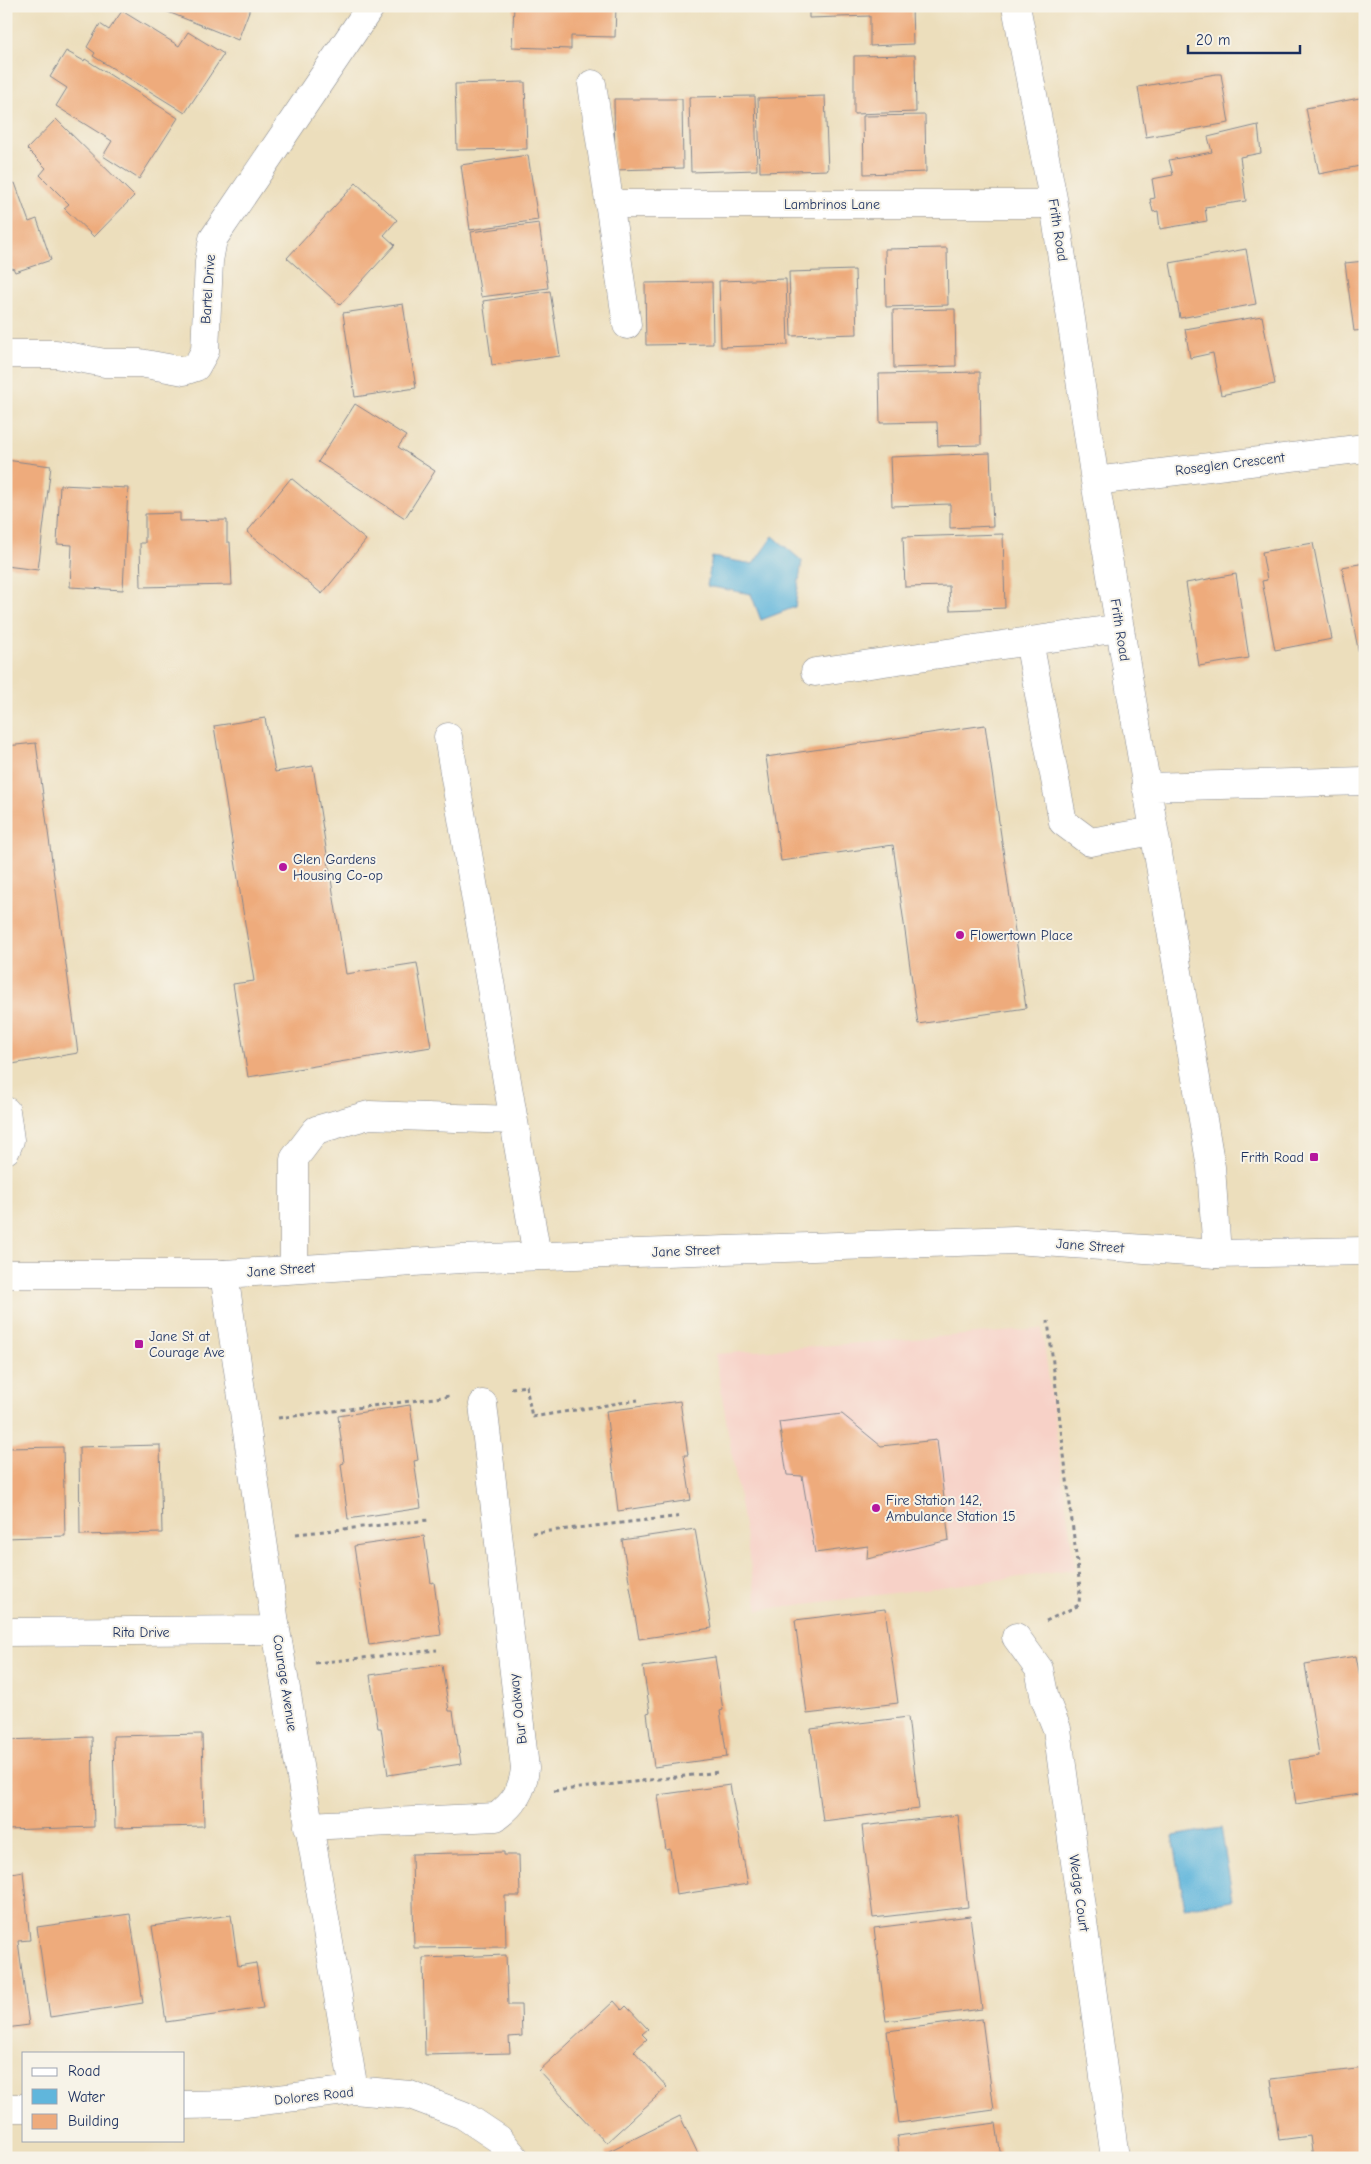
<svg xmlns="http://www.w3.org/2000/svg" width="1371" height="2164" font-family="'Comic Neue',sans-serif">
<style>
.built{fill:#f7d1c7}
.water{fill:#60b6dc;stroke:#3e729d}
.building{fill:#eeab7c}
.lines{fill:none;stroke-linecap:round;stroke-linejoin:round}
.minor-casing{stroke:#84868d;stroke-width:29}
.major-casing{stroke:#84868d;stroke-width:29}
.path{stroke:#84868d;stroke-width:3;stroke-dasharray:4 4;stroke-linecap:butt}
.minor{stroke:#fff;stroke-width:28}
.major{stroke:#fff;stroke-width:28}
.poi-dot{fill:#b5179e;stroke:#f7f3e8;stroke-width:2}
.labels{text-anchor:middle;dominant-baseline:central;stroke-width:4;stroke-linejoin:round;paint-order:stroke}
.street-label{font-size:14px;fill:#1b2f5e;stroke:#f7f3e8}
.poi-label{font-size:14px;fill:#1b2f5e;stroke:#f7f3e8;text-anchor:start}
</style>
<rect width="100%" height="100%" fill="#f7f3e8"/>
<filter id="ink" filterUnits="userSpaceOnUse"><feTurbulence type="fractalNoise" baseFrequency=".02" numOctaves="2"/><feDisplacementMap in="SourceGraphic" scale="10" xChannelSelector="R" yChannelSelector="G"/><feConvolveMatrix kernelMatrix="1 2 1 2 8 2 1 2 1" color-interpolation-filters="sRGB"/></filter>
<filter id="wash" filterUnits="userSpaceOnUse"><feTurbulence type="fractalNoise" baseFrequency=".0096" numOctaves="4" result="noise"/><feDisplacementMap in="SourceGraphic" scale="20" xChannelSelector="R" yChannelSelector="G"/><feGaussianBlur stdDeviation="1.12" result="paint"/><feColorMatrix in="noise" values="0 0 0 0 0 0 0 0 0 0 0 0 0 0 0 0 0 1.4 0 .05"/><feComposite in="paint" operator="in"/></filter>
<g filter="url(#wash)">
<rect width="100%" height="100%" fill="#ecdebc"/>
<path class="built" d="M1042 1329 1075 1570 758 1610 715 1354Z"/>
<path class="water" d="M773 536 802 561 795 607 761 620 751 594 707 586 712 557 753 564Z
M1221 1828 1233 1900 1185 1908 1173 1836Z"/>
<g id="blocks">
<path class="building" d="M153 6H251L238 40Z
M514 6H616L615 37 571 36V49L512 47Z
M809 6H912L913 44 870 46V16L809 18Z
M122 11 179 46 188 32 224 54 185 113 93 56 95 53 87 47 100 24 109 30Z
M66 51 84 61 85 59 178 118 139 179 103 156 112 141 56 106 67 88 50 77Z
M915 55 916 112 854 114V56Z
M1216 74H1221L1229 123 1146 137 1138 87Z
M525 82 527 149 457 150 455 84Z
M755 96 757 170 691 172 689 97Z
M825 96 828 170 760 172 758 98Z
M1365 97V165L1319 174 1306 108Z
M614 99H682L683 168 615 170Z
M925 115 926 172 864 174 863 116Z
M56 119 134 196 94 237 64 208 69 204 40 175 46 168 27 149Z
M1258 125 1261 153 1240 157 1246 201 1205 207 1207 221 1160 229 1158 211 1153 212 1150 199 1155 198 1152 179 1173 175 1169 160 1212 152 1208 137Z
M528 155 538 220 470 230 461 165Z
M15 183 29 222 37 219 51 260 15 272 13 268 6 270V186Z
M356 183 397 220 384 235 395 245 340 305 287 258Z
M539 223 548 288 481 297 471 232Z
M947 248 948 305 886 307 885 249Z
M1246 249 1256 304 1180 318 1170 263Z
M1365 261V330L1354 331 1345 263Z
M855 270 857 334 791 336 789 272Z
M786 279 788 345 721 347 719 281Z
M712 282 713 344 646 345 645 283Z
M550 291 560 356 492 365 483 301Z
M403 304 416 388 355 397 343 313Z
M955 309 956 366 894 368 893 310Z
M1262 316 1275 384 1221 395 1213 353 1190 358 1185 329Z
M980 372 981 445 938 446 937 422 880 423 879 374Z
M355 404 406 436 398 447 435 471 405 518 318 462Z
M990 453 993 526 950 528V504L892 506 890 457Z
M6 460 51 466 38 570 6 566Z
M291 478 366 540 322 594 247 532Z
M60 485 128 488 123 590 70 587 72 545 57 544Z
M180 513V521L227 520V542H230L232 585 141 587 140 543H145V514Z
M1003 534 1005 608 950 610 949 586 905 587 903 537Z
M1313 543 1332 639 1275 650 1262 581 1267 580 1262 552Z
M1365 563V658L1360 659 1342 567Z
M1236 574 1249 658 1199 666 1186 583Z
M265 718 275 772 313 766 346 974 417 963 431 1047 248 1077 233 984 254 981 214 726Z
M985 725 1026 1008 918 1024 893 845 781 861 766 757Z
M36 743 78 1053 6 1065V746Z
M680 1401 688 1455H684L691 1500 618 1511 606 1411Z
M410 1405 418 1460 414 1461 421 1508 348 1519 341 1464 344 1463 338 1416Z
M842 1414 881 1446 937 1440 949 1540 867 1559 868 1546 815 1553 802 1476 787 1475 779 1422Z
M160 1445 162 1533 80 1535 79 1447Z
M63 1447 65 1536 6 1538V1448Z
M695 1529 712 1628 639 1639 622 1540Z
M424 1536 431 1583 434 1582 441 1635 369 1645 354 1546Z
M885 1609 898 1703 807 1714 795 1620Z
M1356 1656 1360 1676H1365V1793L1296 1804 1289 1760 1319 1756 1305 1664Z
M715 1657 723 1710 720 1711 727 1757 654 1767 647 1713 650 1712 643 1667Z
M442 1665 449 1711H453L461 1764 388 1775 381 1728H378L370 1675Z
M908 1717 919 1809 823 1821 811 1729Z
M202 1734 204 1826 115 1828 113 1736Z
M92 1737 94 1827 6 1830V1740Z
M730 1785 748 1884 676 1895 670 1849 666 1850 658 1795Z
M958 1815 968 1907 873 1918 862 1826Z
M504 1852V1855H519L520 1896H505L506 1947 414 1948 412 1854Z
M23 1871 30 1940 18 1941 29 2025 6 2028V1874Z
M130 1914 143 2003 50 2017 37 1927Z
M231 1915 238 1966 256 1963 263 2008 166 2022 152 1926Z
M970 1916 982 2009 886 2021 874 1928Z
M506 1955 508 2005H521L522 2036 509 2037 510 2053 425 2055 423 1958Z
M614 2001 622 2010 626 2006 648 2029 642 2034 647 2039 634 2051 667 2087 606 2143 539 2071Z
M982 2019 994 2110 899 2123 887 2031Z
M1365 2068V2158H1313L1310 2136 1279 2140 1271 2079Z
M680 2116 700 2158H608L605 2153Z
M996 2123 1001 2158H899L897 2136Z"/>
</g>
</g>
<g filter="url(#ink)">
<use href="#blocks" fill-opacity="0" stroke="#84868d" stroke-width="1"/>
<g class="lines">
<g class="minor-casing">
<path id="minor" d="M1016 6 1054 204 1095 481 1211 1167 1217 1254
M592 84 627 325
M609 204H1054
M6 354H56L105 363H140L184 371 196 367 205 351 209 261 213 239 371 6
M1095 481 1365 448
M1029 641 1063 822 1090 842 1154 831
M815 672 1120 628
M448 737 537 1256
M1146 787 1365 781
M6 1111 10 1140 6 1150
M294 1269V1159L316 1130 369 1115 513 1120
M224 1274 276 1630 354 2090
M6 1632 276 1630
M1016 1637 1039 1669 1045 1699 1057 1729 1115 2158
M308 1826 496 1817C514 1804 523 1790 525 1768L483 1404
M184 2105 237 2104 354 2090 410 2095 463 2115 499 2139 515 2158
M6 2108H24"/>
</g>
<g class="major-casing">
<path id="major" d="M6 1274H224L461 1259 1015 1240 1217 1254 1365 1251"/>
</g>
<path class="path" d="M526 1386 532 1417 638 1400
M511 1388 528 1386
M278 1418 450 1396
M532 1533 683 1516
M296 1534 429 1520
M1046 1621 1079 1605 1080 1588 1048 1321
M315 1663 437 1650
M554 1791 720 1772"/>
<use href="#minor" class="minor"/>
<use href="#major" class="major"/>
</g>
</g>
<g class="poi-dot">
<circle cx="283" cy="867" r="5"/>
<circle cx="960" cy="935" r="5"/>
<rect x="1309" y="1152" width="10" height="10" rx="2.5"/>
<rect x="134" y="1339" width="10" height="10" rx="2.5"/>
<circle cx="876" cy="1508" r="5"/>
</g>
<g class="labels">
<g class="street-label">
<text x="832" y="204">Lambrinos Lane</text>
<text transform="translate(1058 230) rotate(81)">Frith Road</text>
<text transform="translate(208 289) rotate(-86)">Bartel Drive</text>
<text transform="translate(1230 464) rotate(-7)">Roseglen Crescent</text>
<text transform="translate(1120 630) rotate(81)">Frith Road</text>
<text transform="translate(1090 1246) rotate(4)">Jane Street</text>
<text transform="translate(686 1251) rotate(-2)">Jane Street</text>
<text transform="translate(281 1270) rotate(-4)">Jane Street</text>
<text x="141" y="1632">Rita Drive</text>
<text transform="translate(285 1683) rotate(81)">Courage Avenue</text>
<text transform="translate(518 1709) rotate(-97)">Bur Oakway</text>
<text transform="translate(1079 1893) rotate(82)">Wedge Court</text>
<text transform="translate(314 2096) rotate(-6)">Dolores Road</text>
</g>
<g class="poi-label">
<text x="293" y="859">Glen Gardens<tspan x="293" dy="16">Housing Co-op</tspan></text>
<text x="970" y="935">Flowertown Place</text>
<text x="1304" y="1157" text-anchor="end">Frith Road</text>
<text x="149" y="1336">Jane St at<tspan x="149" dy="16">Courage Ave</tspan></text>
<text x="886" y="1500">Fire Station 142,<tspan x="886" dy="16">Ambulance Station 15</tspan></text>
</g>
</g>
<rect width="1371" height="2164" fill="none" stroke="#f7f3e8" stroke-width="25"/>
<rect x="22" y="2052" width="162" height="90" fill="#f7f3e8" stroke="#9fa5b1"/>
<rect x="32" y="2068" width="25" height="8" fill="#ffffff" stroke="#9fa5b1"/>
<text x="68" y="2076" font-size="15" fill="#1b2f5e">Road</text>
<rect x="32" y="2089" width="25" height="15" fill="#60b6dc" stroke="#9fa5b1"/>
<text x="68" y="2102" font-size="15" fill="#1b2f5e">Water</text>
<rect x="32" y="2114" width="25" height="15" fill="#eeab7c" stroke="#9fa5b1"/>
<text x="68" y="2126" font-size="15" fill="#1b2f5e">Building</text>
<path d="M1188 45v8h112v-8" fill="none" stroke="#1b2f5e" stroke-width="2.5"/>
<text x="1196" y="45" font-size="15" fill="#1b2f5e" stroke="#f7f3e8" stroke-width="4" paint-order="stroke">20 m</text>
</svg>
